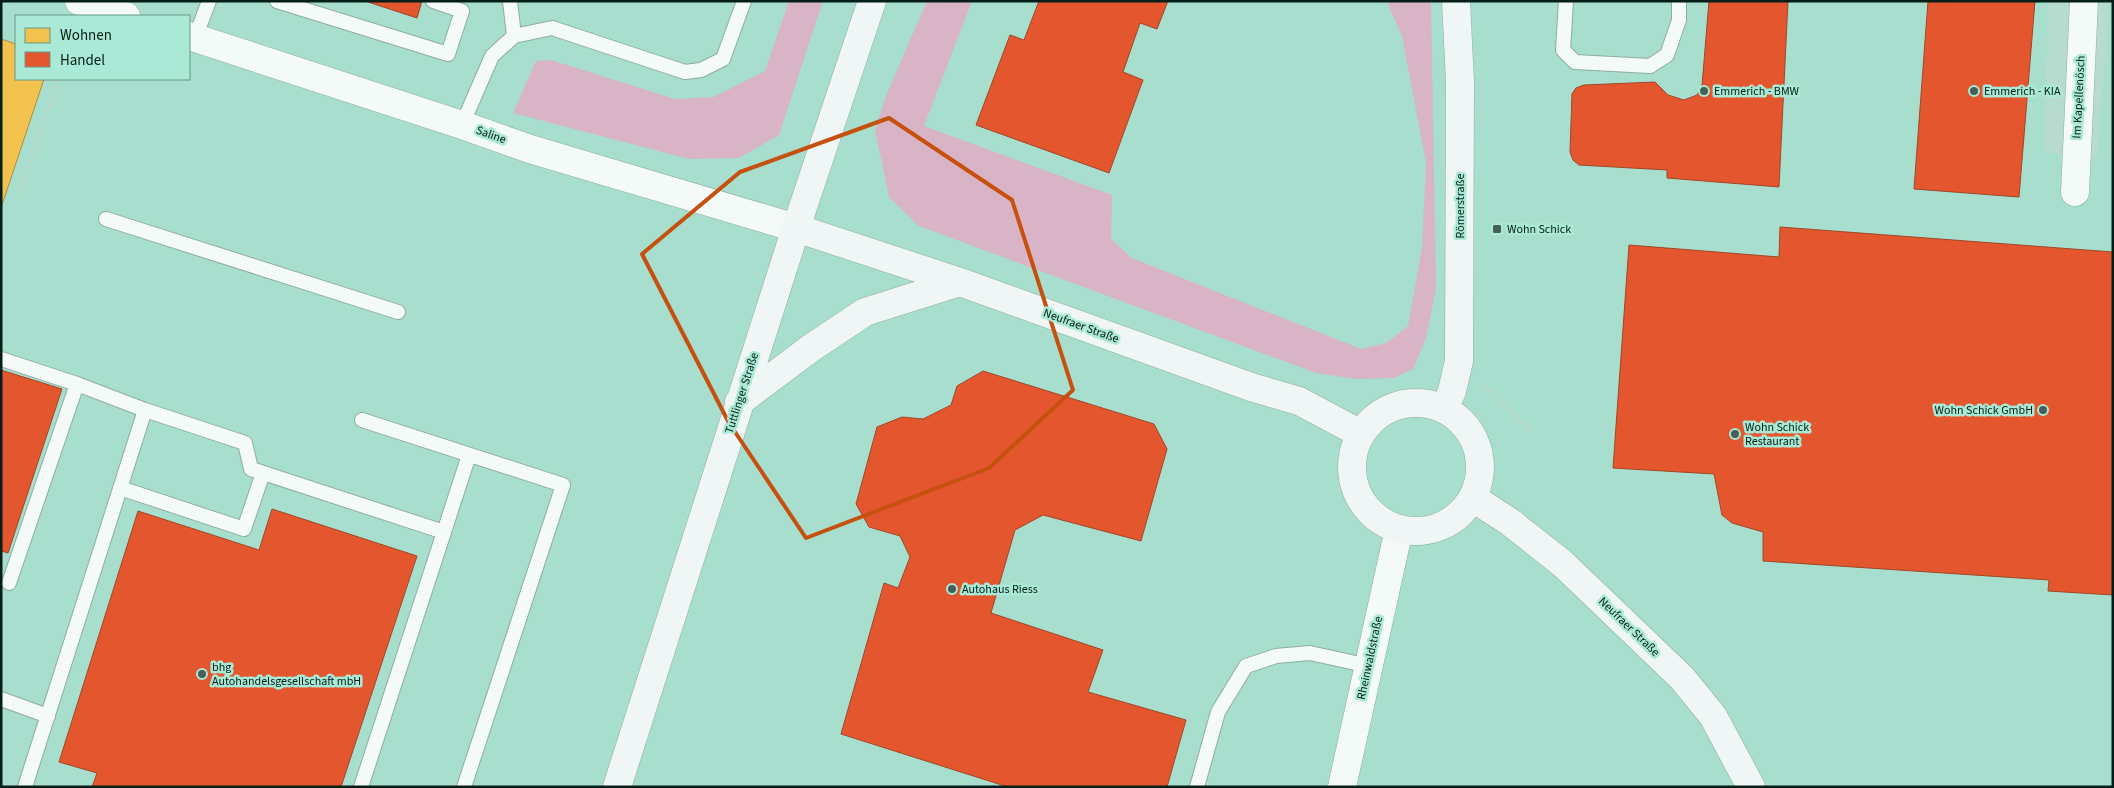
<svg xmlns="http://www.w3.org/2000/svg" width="2114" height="788" font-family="'Source Sans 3',sans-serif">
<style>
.built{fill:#a7decd;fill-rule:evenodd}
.green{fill:#d8b4c6}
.homes{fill:#f2c14e;stroke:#ab903e}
.shops{fill:#e4572e;stroke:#a14627}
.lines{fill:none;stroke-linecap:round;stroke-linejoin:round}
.lane-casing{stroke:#90aca3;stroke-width:16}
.street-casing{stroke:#90aca3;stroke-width:29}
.secondary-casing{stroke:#90aca3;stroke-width:29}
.path{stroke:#c9d4d1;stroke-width:3;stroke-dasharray:2.5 4;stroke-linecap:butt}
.lane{stroke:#f4faf8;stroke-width:14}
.street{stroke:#f4faf8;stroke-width:28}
.secondary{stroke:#f0f5f5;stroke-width:28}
.marked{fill:none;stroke:#c6500e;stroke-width:4;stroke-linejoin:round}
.poi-dot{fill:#446058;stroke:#aae9d5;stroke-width:2}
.labels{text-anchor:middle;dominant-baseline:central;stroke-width:5;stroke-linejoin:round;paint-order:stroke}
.poi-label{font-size:12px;fill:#051e18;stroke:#aae9d5;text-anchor:start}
.street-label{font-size:12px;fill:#051e18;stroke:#aae9d5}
</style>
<rect width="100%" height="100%" fill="#b8dbd0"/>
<path class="built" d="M1 1H2048L2044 152 2097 159 2109 1H2113V787H1ZM16 16H189V79H16Z"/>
<path class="green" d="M789 1H823L779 135 739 158 689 159 513 113 536 61 551 60 675 99 714 97 765 71Z
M927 1H972L924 126 1112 195 1111 239 1132 258 1361 349 1386 343 1408 326 1422 248 1426 163 1402 36 1388 5 1390 1H1431L1436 289 1426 338 1413 369 1394 378 1355 379 1316 373 919 226 889 197 875 130 886 96Z"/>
<path class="homes" d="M1 39 16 44V79H44L1 208Z"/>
<path class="shops" d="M365 1H422L417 18Z
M1039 1H1168L1157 29 1140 23 1123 72 1143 80 1109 173 976 125 1010 35 1024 40Z
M1709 1H1788L1779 187 1667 178V170L1579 165 1573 160 1570 152 1572 94 1576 88 1584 85 1655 82 1668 95 1684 100 1697 95 1702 86Z
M1928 1H2035L2019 197 1914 189Z
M1780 227 2113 252V595L2048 591 2049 580 1763 561V532L1732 523 1722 515 1714 474 1613 468 1629 245 1779 257Z
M1 370 62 389 8 553 1 551Z
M983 371 1154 424 1167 449 1141 541 1043 515 1015 530 991 613 1103 650 1088 692 1186 720 1167 787H1008L841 734 884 583 898 588 910 557 900 536 869 527 856 504 877 427 902 417 923 419 951 405 957 386Z
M272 509 417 556 341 787H92L97 773 59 762 138 511 259 550Z"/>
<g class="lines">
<g class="lane-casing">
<path id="lane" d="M277 1 448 54 462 11 433 1
M510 1 514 36
M1566 1 1563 50 1575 62 1650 66 1667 55 1679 20V1
M195 38 209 1
M462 125 492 56 514 36 552 28 685 72 701 70 723 59 744 1
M106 219 398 312
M1 359 77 384
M362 420 563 485 464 787
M120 488 244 529 263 473
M444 532 469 455
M9 583 77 384 145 410
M1 699 48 716
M25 787 145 410 245 443 251 469 444 532 361 787
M1197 787 1218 712 1246 666 1276 656 1310 653 1369 666"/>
</g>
<g class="street-casing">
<path id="street" d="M79 1 126 16
M189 36 462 125 530 149 796 228
M2075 192 2084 1
M1342 787 1399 529"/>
</g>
<g class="secondary-casing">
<path id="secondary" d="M796 228 960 282 1251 387 1299 401 1361 434
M739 402 811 348 865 312 960 282
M1352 467a64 64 0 1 1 128 0a64 64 0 1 1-128 0Z
M1444 409 1452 391 1459 361 1460 82 1456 1
M1473 498 1510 522 1563 564 1682 678 1713 716 1751 787
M617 787 796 228 872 1"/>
</g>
<path class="path" d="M20 193 58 79
M1485 386 1531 431"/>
<use href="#lane" class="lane"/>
<use href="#street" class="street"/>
<use href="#secondary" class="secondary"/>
</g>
<path class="marked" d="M889 118 1012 200 1073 390 989 468 806 538 729 423 642 254 740 172Z"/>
<g class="poi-dot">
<circle cx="1704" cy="91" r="5"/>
<circle cx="1974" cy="91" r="5"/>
<rect x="1492" y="224" width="10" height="10" rx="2.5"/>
<circle cx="2043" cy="410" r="5"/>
<circle cx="1735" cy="434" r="5"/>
<circle cx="952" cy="589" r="5"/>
<circle cx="202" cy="674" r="5"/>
</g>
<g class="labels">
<g class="poi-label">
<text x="1714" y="91">Emmerich - BMW</text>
<text x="1984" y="91">Emmerich - KIA</text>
<text x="1507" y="229">Wohn Schick</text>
<text x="2033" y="410" text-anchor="end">Wohn Schick GmbH</text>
<text x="1745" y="427">Wohn Schick<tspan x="1745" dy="14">Restaurant</tspan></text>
<text x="962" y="589">Autohaus Riess</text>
<text x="212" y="667">bhg<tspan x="212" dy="14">Autohandelsgesellschaft mbH</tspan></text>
</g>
<g class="street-label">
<text transform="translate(2079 97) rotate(-87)">Im Kapellenösch</text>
<text transform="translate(491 135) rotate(20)">Saline</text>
<text transform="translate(1460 206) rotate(-90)">Römerstraße</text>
<text transform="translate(1081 326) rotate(20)">Neufraer Straße</text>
<text transform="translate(742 393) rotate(-72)">Tuttlinger Straße</text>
<text transform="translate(1629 627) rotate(44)">Neufraer Straße</text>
<text transform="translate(1370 658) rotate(-78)">Rheinwaldstraße</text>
</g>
</g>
<rect width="2114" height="788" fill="none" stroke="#051e18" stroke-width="5"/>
<rect x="15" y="15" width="175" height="65" fill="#aae9d5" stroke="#689889"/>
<rect x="25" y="28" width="25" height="15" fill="#f2c14e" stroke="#689889"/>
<text x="60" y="40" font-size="15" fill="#051e18">Wohnen</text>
<rect x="25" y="52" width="25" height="15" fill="#e4572e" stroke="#689889"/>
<text x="60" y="65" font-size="15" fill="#051e18">Handel</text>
</svg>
